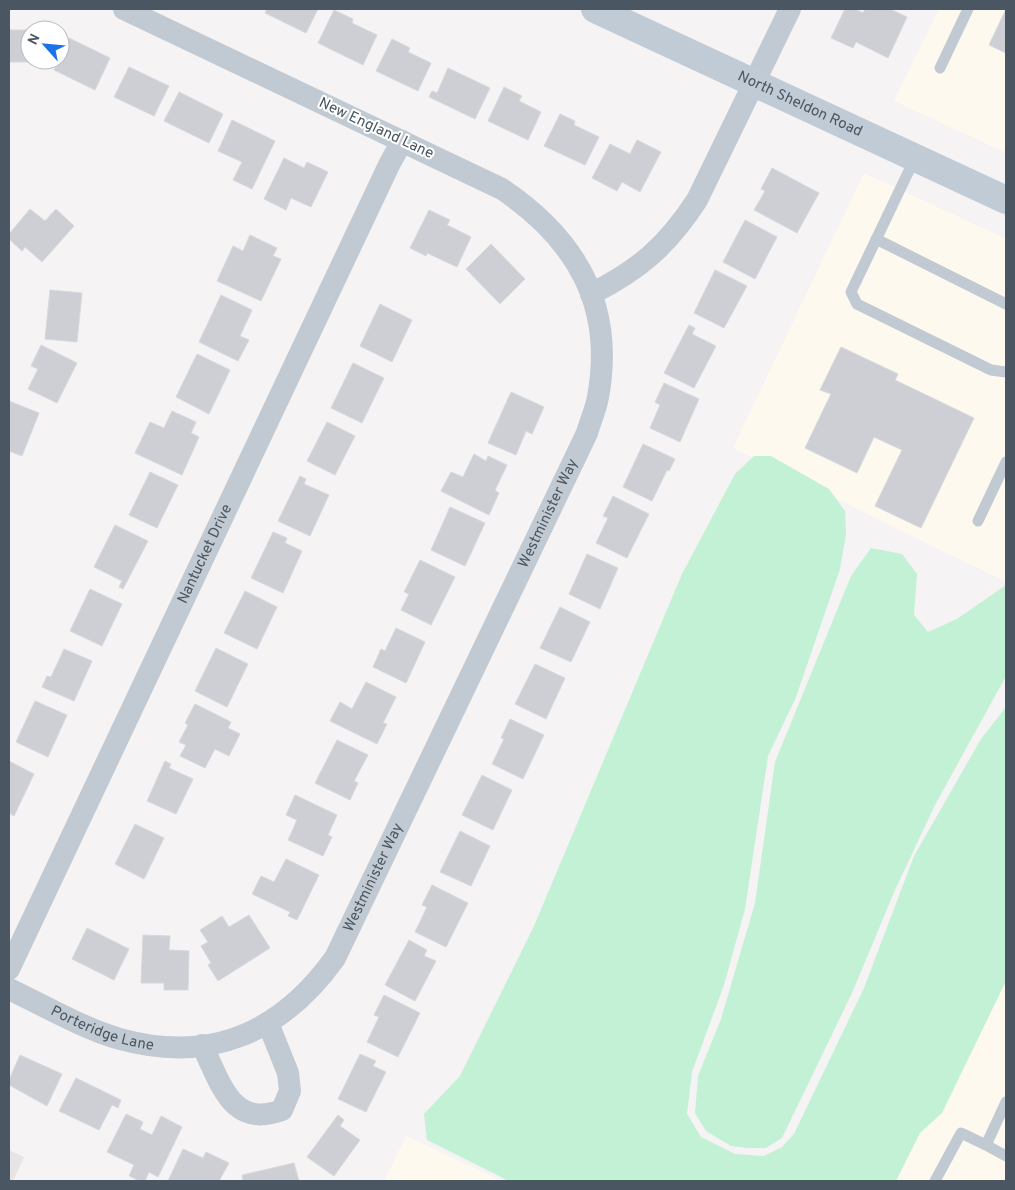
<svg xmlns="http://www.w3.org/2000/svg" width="1015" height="1190" font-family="Overpass,sans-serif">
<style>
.commercial{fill:#fdf9ef}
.education{fill:#e6e4e5}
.green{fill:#c3f1d5}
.building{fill:#cdcfd5;stroke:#d7d9de}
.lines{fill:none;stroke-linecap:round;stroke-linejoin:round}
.lane{stroke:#c1cad2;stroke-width:11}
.street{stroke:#c1cad2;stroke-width:22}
.secondary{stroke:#c1cbd6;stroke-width:28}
.labels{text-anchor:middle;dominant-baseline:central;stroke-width:4;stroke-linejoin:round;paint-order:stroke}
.street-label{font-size:15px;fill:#4a5661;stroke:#fff}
</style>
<rect width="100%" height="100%" fill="#f5f3f3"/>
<path class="commercial" d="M939 9H1006V153L894 101Z
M864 173 1006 239V582L733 448Z
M1006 981V1181H886Z
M406 1136 502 1181H384Z"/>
<path class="education" d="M9 1150 24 1157 13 1181H9Z"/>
<path class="green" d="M754 456H771L829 489 845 511 846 534 840 569 796 697 768 756 745 909 724 985 692 1072 687 1114 701 1137 735 1154 764 1156 782 1147 794 1134 864 988 914 856 981 739 1006 707V981L942 1113 920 1133 896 1181H509L427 1140 424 1114 460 1076 534 926 682 574 735 474Z
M871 548 902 554 917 574 914 615 928 632 957 619 1006 585V676L935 805 895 890 852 993 782 1138 766 1148H747L731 1146 706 1131 695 1113 698 1076 721 1019 755 903 775 762 851 576Z"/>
<path class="building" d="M267 9H318L306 33 265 13Z
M845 9H855L863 13 865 9H890L907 17 888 58 856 42 853 48 831 38Z
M1006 9V53L989 45Z
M334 10 353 19 352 23 377 35 363 65 318 43Z
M9 30H30V62H9Z
M69 38 110 58 95 90 54 70Z
M392 39 410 48 408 52 431 63 418 91 376 71Z
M129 67 169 86 154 116 114 97Z
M448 68 490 88 475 119 429 97 432 91 437 93Z
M504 87 522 96 519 101 541 112 528 140 488 121Z
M179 92 223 114 209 143 164 121Z
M560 114 575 121 574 125 599 137 585 165 544 146Z
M232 120 275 141 252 189 233 180 242 162 218 151Z
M637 140 661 152 640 192 622 182 617 191 592 178 610 144 630 154Z
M284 158 304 168 307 162 328 172 311 207 291 198 286 210 264 199Z
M772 168 819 193 797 233 754 210 765 191 761 189Z
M30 209 45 221 56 209 74 226 42 262 25 247 22 251 9 239V234Z
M429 210 450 220 447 225 471 237 457 267 427 253 426 256 410 248Z
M745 220 777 237 755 279 723 262Z
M250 235 277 248 273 256 281 259 261 301 217 281 233 246 243 251Z
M491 244 525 279 500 304 466 269Z
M715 270 747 286 724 328 694 313Z
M50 290 82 293 77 342 45 339Z
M221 295 252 310 240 336 249 340 238 361 199 342Z
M380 304 412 320 392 362 360 346Z
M689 325 695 328 692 334 716 346 694 388 664 373Z
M41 345 77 363 57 403 28 389 38 369 31 366Z
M841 347 898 374 895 380 974 418 921 528 875 506 902 450 874 437 857 473 805 448 831 394 820 390Z
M197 354 230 370 209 414 176 397Z
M353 363 384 378 362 423 331 408Z
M664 383 699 399 680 442 650 428 660 405 655 402Z
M511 392 544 407 532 434 526 431 516 455 488 443Z
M9 401 39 413 22 456 9 451Z
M172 411 196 422 191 433 199 437 182 475 135 453 150 422 164 428Z
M327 422 355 436 335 475 307 461Z
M643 444 675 459 669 471 667 470 652 501 623 487Z
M474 454 486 461 488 456 507 465 495 490 499 493 489 515 441 491 451 472 463 477Z
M150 472 178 485 157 528 129 515Z
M300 476 306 479 304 484 329 495 310 536 278 521Z
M613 496 649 514 627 558 596 543 608 518 603 516Z
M450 507 485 523 465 566 431 550Z
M115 525 148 541 123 589 119 587 122 581 94 567Z
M273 532 287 538 285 543 302 551 283 593 251 578Z
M587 554 618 568 600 609 569 594Z
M420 560 455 577 431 625 401 610 409 594 404 592Z
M90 589 122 604 102 646 70 631Z
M245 591 277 607 257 649 224 633Z
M560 607 590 622 571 662 540 648Z
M396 628 425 642 406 683 373 667 381 649 385 651Z
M216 648 248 664 227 707 195 691Z
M64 649 92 661 74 701 42 687 47 676 51 677Z
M535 664 565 678 546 719 515 704Z
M366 682 396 697 383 723 387 724 377 744 330 721 340 702 352 709Z
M35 701 67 715 48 757 16 742Z
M195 704 231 722 228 728 240 734 229 756 215 749 205 768 180 756 186 745 179 742 188 725 185 723Z
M510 719 544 735 523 779 492 764 504 739 501 738Z
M337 740 368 755 354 781 358 783 350 800 315 783Z
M9 761 34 774 14 816 9 813Z
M165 761 171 764 169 768 193 779 176 814 147 801Z
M482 775 512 790 493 830 462 815Z
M295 795 337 815 328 835 332 837 323 856 288 840 297 820 286 815Z
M135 824 164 838 144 879 115 864Z
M460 831 490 846 471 886 440 872Z
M286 859 319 875 297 920 288 916 290 912 252 894 261 876 274 882Z
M432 885 468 903 446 947 415 932 427 907 422 905Z
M249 915 270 948 218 981 208 965 211 963 201 946 208 942 200 930 222 916 229 927Z
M87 928 129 949 114 980 72 959Z
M143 935 170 936 169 950 189 951 188 990H164V983H141Z
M409 940 427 950 424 956 436 961 415 1001 385 985Z
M384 995 420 1013 398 1057 367 1042 379 1017 374 1015Z
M360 1054 376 1061 373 1066 386 1072 366 1112 338 1099Z
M20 1055 62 1074 47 1106 9 1085V1080Z
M76 1078 121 1100 118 1108 112 1105 99 1130 59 1111Z
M126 1114 143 1122 140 1129 152 1135 161 1116 182 1127 158 1177 149 1172 145 1181H140L129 1176 134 1165 107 1152Z
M338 1115 344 1120 340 1126 360 1140 334 1176 307 1157Z
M183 1149 203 1158 206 1152 229 1163 219 1181H168Z
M294 1163 299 1181H243L242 1175Z"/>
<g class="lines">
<path class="lane" d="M940 68 968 9
M915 158 851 292 857 304 991 370 1006 372
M876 239 1006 304
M978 521 1006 462
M1006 1102 986 1145 1006 1156
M935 1181 961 1133 986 1145"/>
<g class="street">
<path d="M591 294C639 270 667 246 697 200L790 9"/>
<path id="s1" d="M9 969 389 165 402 141"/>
<path id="s2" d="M9 989C45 1006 82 1028 120 1039 210 1064 282 1032 335 958L587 433C590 422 596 409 598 397 615 305 576 239 502 189L124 9"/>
<path d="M202 1045C221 1083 231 1129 282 1110L290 1091 288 1073 268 1023"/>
</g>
<path class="secondary" id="s3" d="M595 9 1006 200"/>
</g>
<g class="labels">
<g class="street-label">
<text stroke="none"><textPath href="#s3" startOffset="226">North Sheldon Road</textPath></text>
<text transform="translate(376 129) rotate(25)">New England Lane</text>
<text stroke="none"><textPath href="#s2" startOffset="862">Westminister Way</textPath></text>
<text stroke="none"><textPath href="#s1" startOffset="459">Nantucket Drive</textPath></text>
<text stroke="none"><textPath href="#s2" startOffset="458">Westminister Way</textPath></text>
<text stroke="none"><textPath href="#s2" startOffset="102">Porteridge Lane</textPath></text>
</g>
</g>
<rect width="1015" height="1190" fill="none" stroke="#4a5661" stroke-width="20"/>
<g transform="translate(45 45) rotate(297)"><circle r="24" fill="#ffffff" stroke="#b7bbc0"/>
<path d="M0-4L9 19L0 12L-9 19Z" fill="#1a73e8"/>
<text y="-8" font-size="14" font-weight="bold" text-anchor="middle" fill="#4a5661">N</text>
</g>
</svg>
